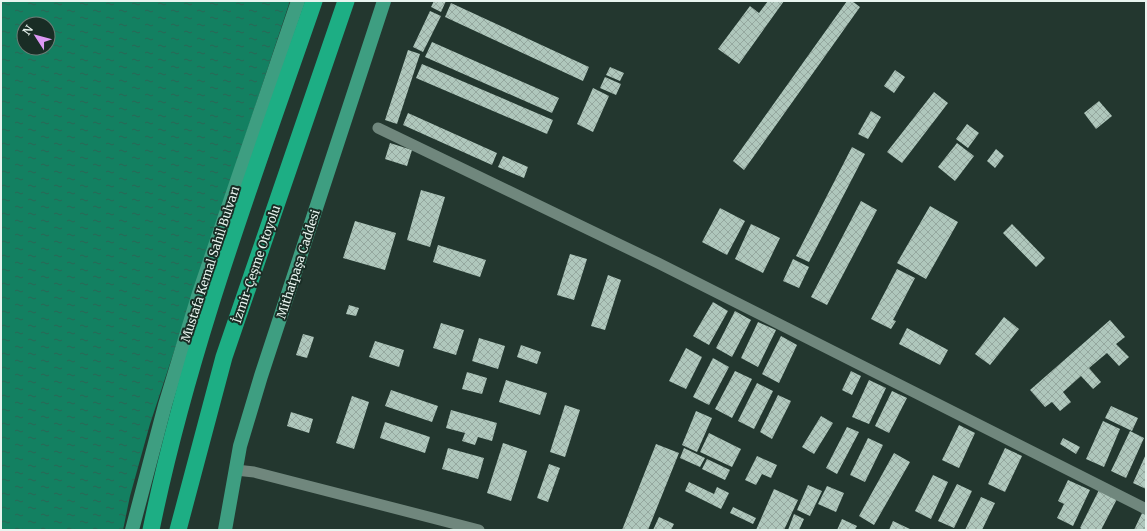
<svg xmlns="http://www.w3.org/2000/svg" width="1147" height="531" font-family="Merriweather,serif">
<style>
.water{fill:url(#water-ripples);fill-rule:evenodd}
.building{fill:url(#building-cross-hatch)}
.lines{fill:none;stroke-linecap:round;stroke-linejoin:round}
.minor{stroke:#70877d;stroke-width:11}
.major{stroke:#3e9e81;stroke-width:14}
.highway{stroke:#1dae84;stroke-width:17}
.labels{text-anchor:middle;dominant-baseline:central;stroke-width:4;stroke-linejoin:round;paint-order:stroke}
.street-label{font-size:12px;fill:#e8f4ef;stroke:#192d25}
</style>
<defs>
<pattern id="water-ripples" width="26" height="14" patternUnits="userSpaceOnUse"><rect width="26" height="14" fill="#138061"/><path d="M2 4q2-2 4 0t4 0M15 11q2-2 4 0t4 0" fill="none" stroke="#2a6756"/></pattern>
<pattern id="building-cross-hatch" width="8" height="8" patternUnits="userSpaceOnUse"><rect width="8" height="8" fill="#afc7bc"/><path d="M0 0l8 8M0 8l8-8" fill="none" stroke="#95a89f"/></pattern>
</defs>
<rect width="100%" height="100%" fill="#23372f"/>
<path class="water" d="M1 1H290L150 424 130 496 123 530H1ZM24 24H48V48H24Z"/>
<path class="building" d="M434 1H446L441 12 431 7Z
M768 1H784L739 64 718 49 750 6 759 13Z
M847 1H852L860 7 744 170 733 161Z
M451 3 589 67 583 81 445 17Z
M430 11 441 16 423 52 413 47Z
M432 42 559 98 552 113 425 57Z
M408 50 420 54 397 124 385 120Z
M422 64 553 120 547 134 416 78Z
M610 67 624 73 620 81 606 75Z
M895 70 905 77 894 93 884 86Z
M605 77 621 84 616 95 600 88Z
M593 88 609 96 593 132 577 124Z
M934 92 948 103 902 163 887 152Z
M1099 101 1112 116 1096 129 1084 113Z
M871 111 881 117 868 139 858 134Z
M408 113 497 153 492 165 403 125Z
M967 124 979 133 968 148 956 139Z
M390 143 412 150 407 166 385 159Z
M957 143 974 156 955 181 938 167Z
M852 147 865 154 809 262 796 256Z
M996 149 1004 156 995 168 987 161Z
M503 156 528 167 524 178 498 167Z
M421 190 445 197 430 247 407 240Z
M861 201 877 210 827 305 811 297Z
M930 206 958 222 926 279 897 263Z
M720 208 745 221 727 255 702 242Z
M355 221 396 233 385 270 343 258Z
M751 224 780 238 763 273 735 259Z
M1012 224 1045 258 1036 267 1003 233Z
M438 245 486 260 480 277 433 262Z
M570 254 587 259 574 300 557 295Z
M793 259 809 267 799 288 783 281Z
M897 269 915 278 893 320 896 321 891 329 871 319Z
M608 275 621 280 605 330 591 326Z
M713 302 728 311 709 345 693 336Z
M349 305 359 308 356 316 346 314Z
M735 311 751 320 732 357 716 348Z
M1004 317 1019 329 990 365 975 354Z
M1110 320 1125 337 1116 344 1129 357 1119 366 1107 353 1089 368 1101 382 1093 389 1081 376 1063 392 1071 402 1060 411 1052 402 1045 407 1030 390Z
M758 322 776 330 758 367 741 358Z
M441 323 464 330 456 355 433 348Z
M907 328 948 350 940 365 899 344Z
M303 334 314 337 307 358 296 355Z
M781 336 797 345 779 383 762 374Z
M479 338 505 346 498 369 472 361Z
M375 341 404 350 399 367 369 357Z
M521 345 541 352 537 364 517 357Z
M686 348 702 357 686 389 669 381Z
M713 358 729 367 709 405 693 397Z
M735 371 752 379 732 418 715 409Z
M851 371 861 376 852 395 842 390Z
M467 372 487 378 482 394 462 389Z
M506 380 547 393 540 415 499 402Z
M869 380 886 388 869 424 852 417Z
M757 383 773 391 754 429 738 421Z
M391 390 438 406 432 422 385 406Z
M892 391 907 398 889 433 875 426Z
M778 395 791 401 772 439 760 432Z
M352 396 369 402 354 449 336 443Z
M565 405 580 410 565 457 550 452Z
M1111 406 1138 418 1132 431 1105 418Z
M451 410 497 423 492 441 478 437 475 445 462 441 465 433 446 428Z
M696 411 712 418 697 452 682 445Z
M291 412 313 419 309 433 287 426Z
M821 416 833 423 814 454 802 447Z
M1103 421 1120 429 1104 467 1086 459Z
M385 422 430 437 425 453 380 438Z
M959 425 975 433 959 468 942 460Z
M847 427 859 432 837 474 826 468Z
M1130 431 1144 438 1126 478 1111 471Z
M709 433 741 449 732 467 700 452Z
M868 438 883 445 865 482 850 475Z
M1063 438 1080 447 1076 454 1060 444Z
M503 443 527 451 511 501 487 493Z
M656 444 679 453 648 530H622Z
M448 448 484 458 478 479 442 469Z
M684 448 705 458 700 467 680 458Z
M1005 448 1022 456 1005 492 988 484Z
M894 453 910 462 874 525 859 516Z
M1146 454V489L1133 483Z
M757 456 777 465 771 478 762 474 756 485 745 480Z
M707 459 730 470 725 480 702 469Z
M549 464 560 468 548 502 537 498Z
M933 475 948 482 931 519 915 511Z
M1068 480 1090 490 1073 526 1057 518 1064 504 1058 501Z
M689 482 714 494 717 487 729 493 721 509 685 491Z
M957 484 972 491 954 528 938 521Z
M808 485 822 491 810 516 797 510Z
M827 486 844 493 836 512 818 504Z
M774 489 798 500 784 530H756Z
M1099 490 1117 499 1101 530H1083L1080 528Z
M981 497 995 503 982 530H965Z
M733 507 756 518 753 524 730 513Z
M1142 513 1146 515V530H1134Z
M794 514 804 519 799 530H788Z
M659 517 674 524 671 530H653Z
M842 519 857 526 855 530H837Z
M893 521 912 530H889Z"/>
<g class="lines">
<path class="minor" d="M378 128 658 263 1146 509
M236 470 254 472 479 530"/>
<path class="major" d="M132 530 165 405 199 293 298 1
M225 530 240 446 261 376 384 1"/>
<path class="highway" d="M151 530C188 349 254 175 314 1
M178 530 224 357 346 1"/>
</g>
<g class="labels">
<g class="street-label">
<text transform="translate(210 264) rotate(-72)">Mustafa Kemal Sahil Bulvarı</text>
<text transform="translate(256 264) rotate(-71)">İzmir-Çeşme Otoyolu</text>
<text transform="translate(298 264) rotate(-72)">Mithatpaşa Caddesi</text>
</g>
</g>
<rect width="1147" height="531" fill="none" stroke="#e8f4ef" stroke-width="4"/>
<g transform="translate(36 36) rotate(306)"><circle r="19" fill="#192d25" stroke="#6c7d76"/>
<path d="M0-3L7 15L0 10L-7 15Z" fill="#dd99f4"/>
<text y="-6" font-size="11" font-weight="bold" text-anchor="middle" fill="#e8f4ef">N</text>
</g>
</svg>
